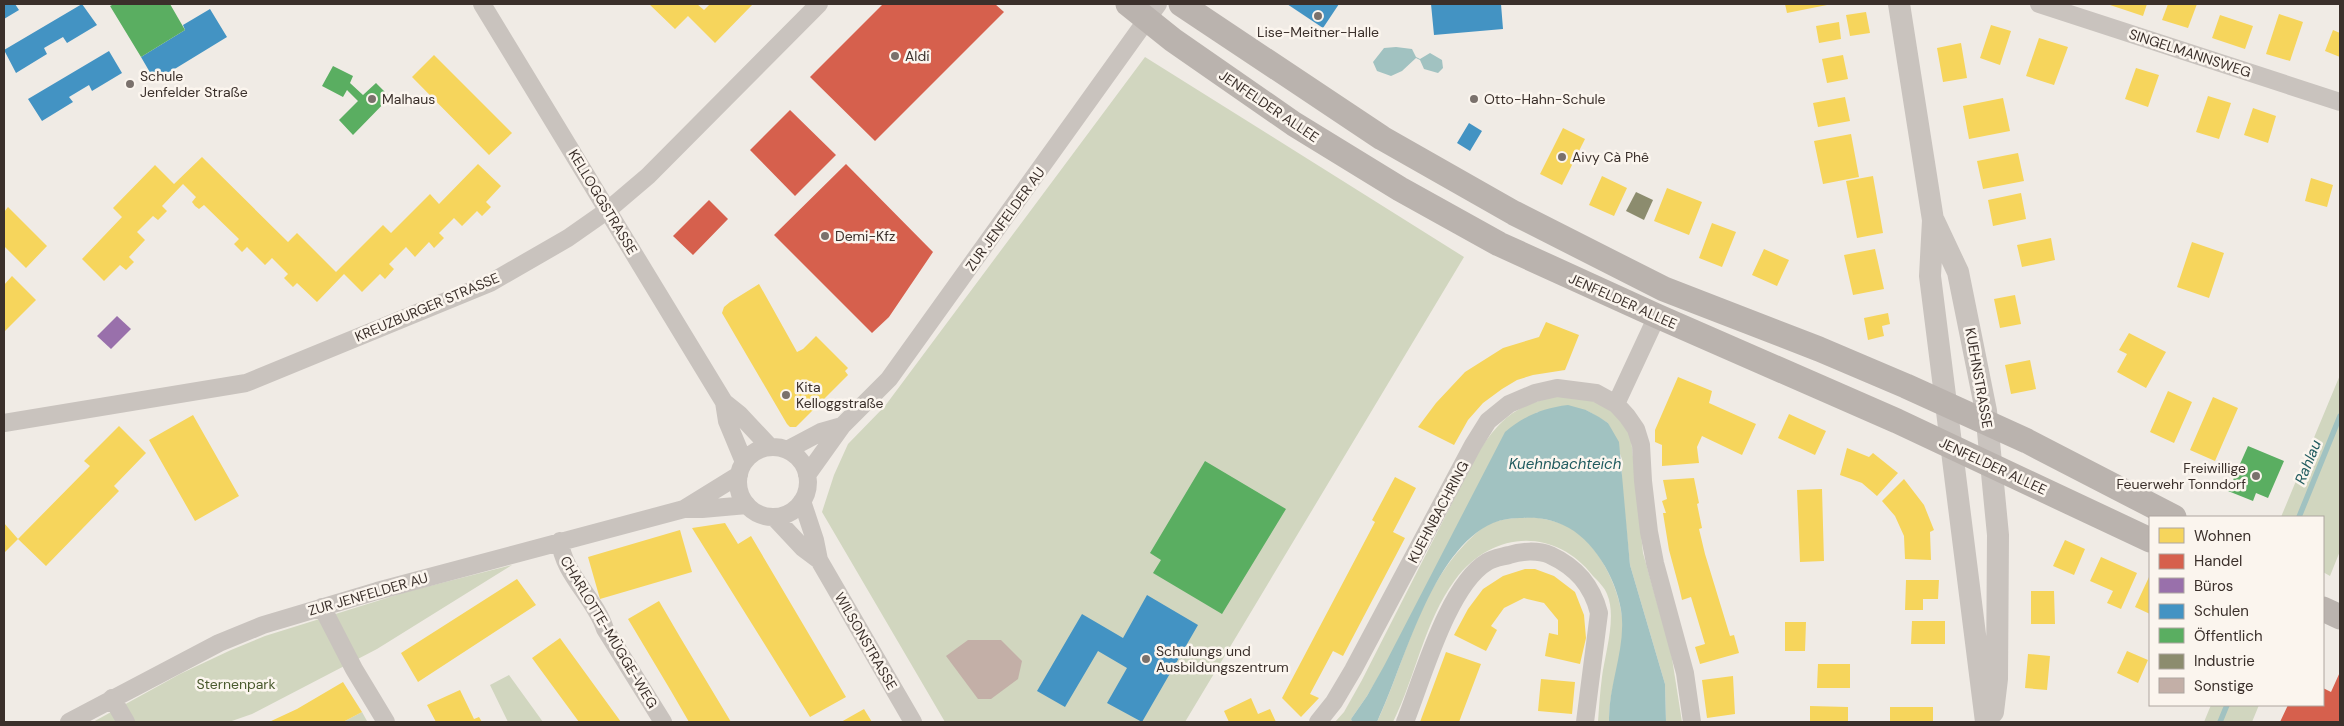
<svg xmlns="http://www.w3.org/2000/svg" width="2344" height="726" font-family="'DM Sans',sans-serif">
<style>
.green{fill:#d1d6bf}
.water{fill:#a1c2c1}
.homes{fill:#f6d55c}
.shops{fill:#d6604d}
.offices{fill:#9970ab}
.schools{fill:#4393c3}
.public{fill:#5aae61}
.industry{fill:#8c8c6e}
.lines{fill:none;stroke-linecap:round;stroke-linejoin:round}
.stream{stroke:#a1c2c1;stroke-width:5.5}
.building{fill:#c3afa7}
.minor{stroke:#c9c3be;stroke-width:18}
.tertiary{stroke:#c9c3be;stroke-width:22}
.secondary{stroke:#bab3ae;stroke-width:25}
.poi-dot{fill:#7a716c;stroke:#fbf5ee;stroke-width:2}
.labels{text-anchor:middle;dominant-baseline:central;stroke-width:5;stroke-linejoin:round;paint-order:stroke}
.poi-label{font-size:14px;fill:#3b302b;stroke:#fbf5ee;text-anchor:start}
.street-label{font-size:14px;fill:#3b302b;stroke:#fbf5ee}
.park-label{font-size:14px;fill:#4a5a2e;stroke:#fbf5ee}
.water-label{font-size:15px;font-style:italic;fill:#1f5a5e;stroke:#fbf5ee}
</style>
<rect width="100%" height="100%" fill="#f0ebe5"/>
<path class="green" d="M1145 57 1464 257 1185 722H945L822 512 834 475 848 444 885 406Z
M2340 375V551L2330 576 2323 572V517H2281Z
M1557 396C1592 395 1616 406 1631 438L1643 553 1671 652 1682 722H1666L1665 684 1630 565 1622 485V459L1608 423 1586 410 1537 412 1367 696 1351 719 1352 722H1335L1344 712 1362 680 1477 454C1501 418 1514 406 1557 396Z
M1532 517C1545 519 1557 521 1569 527 1601 545 1624 596 1623 632 1622 662 1608 692 1609 722H1598C1599 707 1600 692 1602 677 1605 653 1617 617 1607 594 1605 588 1598 581 1593 576 1555 527 1492 530 1455 580 1424 622 1416 676 1393 722H1377C1405 662 1417 595 1464 545 1473 536 1482 526 1494 522 1506 518 1520 518 1532 517Z
M512 565 377 649 252 714 229 722H93L180 674 231 650 265 636 406 592Z
M509 675 543 722H508L490 685Z
M2211 705H2259L2252 722H2204Z
M362 712 367 721 365 722H343Z"/>
<path class="water" d="M1396 47 1412 49 1416 57 1420 59 1430 53 1442 60 1443 68 1438 73 1424 69 1420 60 1416 58 1402 71 1391 76 1377 71 1373 62 1384 48Z
M1568 405 1586 410 1599 417 1608 423 1619 442 1630 565 1665 684 1666 722H1609C1608 684 1627 647 1621 610 1616 578 1593 538 1563 525 1550 519 1537 517 1523 518 1513 518 1502 519 1493 523 1431 550 1404 666 1377 722H1352L1351 719 1367 696 1384 666 1505 432C1524 416 1543 408 1568 405Z"/>
<path class="homes" d="M649 4H697L704 10 710 4H753L715 43 688 16 675 29Z
M1785 4H1827V5L1787 13Z
M2107 4H2147L2143 16Z
M2168 4H2197L2188 28 2162 20Z
M1866 12 1870 33 1850 36 1846 15Z
M2279 14 2303 22 2290 61 2266 54Z
M2220 15 2253 26 2245 49 2212 38Z
M1839 22 1841 39 1819 43 1816 26Z
M1991 25 2011 31 2000 65 1980 58Z
M2333 30 2340 33V57L2325 51Z
M2039 38 2068 47 2054 85 2026 76Z
M1961 43 1967 78 1943 82 1937 48Z
M434 55 512 133 489 155 412 77Z
M1843 55 1848 79 1827 83 1822 59Z
M2136 68 2159 75 2148 107 2125 99Z
M2208 96 2231 103 2219 139 2196 132Z
M1845 97 1850 121 1818 127 1813 103Z
M2003 98 2010 131 1969 139 1963 106Z
M2253 108 2276 116 2268 143 2244 135Z
M1563 128 1585 139 1562 185 1540 174Z
M1851 134 1859 177 1823 184 1814 141Z
M2018 153 2024 181 1983 189 1977 161Z
M202 157 288 242 297 233 336 272 383 225 391 233 430 194 439 204 478 164 501 186 486 202 491 207 482 216 477 211 462 226 454 218 439 233 444 238 434 248 429 242 415 257 406 247 389 264 394 269 385 279 380 274 362 292 344 274 317 302 297 283 293 287 284 278 288 274 272 258 265 265 247 247 242 252 234 244 239 239 204 205 199 209 195 206 192 202 196 197 183 184 162 206 167 211 158 220 153 216 137 232 145 240 129 257 134 262 126 270 120 265 104 281 82 259 122 217 113 208 155 165 174 184Z
M1602 176 1627 188 1614 216 1589 205Z
M1873 176 1883 233 1857 238 1846 181Z
M2311 178 2333 185 2327 207 2305 201Z
M1667 188 1702 202 1689 235 1654 221Z
M2021 193 2026 219 1993 226 1988 200Z
M8 207 47 246 26 268 4 246V212Z
M1712 223 1736 232 1722 267 1699 258Z
M2051 238 2055 260 2022 267 2017 245Z
M2192 242 2224 253 2209 298 2177 287Z
M1764 249 1789 260 1777 286 1752 275Z
M1875 249 1884 289 1853 295 1844 255Z
M12 276 36 300 4 332V285Z
M759 284 797 352 803 349 816 336 848 368 845 371 848 375 796 427H790L787 424 722 313 724 307 730 302Z
M2015 295 2021 324 2000 328 1994 299Z
M1888 313 1890 324 1882 326 1884 336 1868 340 1864 318Z
M1546 322 1579 335 1565 370 1533 375 1517 380 1502 389 1483 403 1468 420 1454 445 1418 427 1436 403 1465 372 1503 348 1539 337Z
M2129 333 2166 352 2146 388 2117 372 2127 354 2119 350Z
M2030 360 2036 389 2011 394 2005 365Z
M1678 377 1712 391 1709 403 1756 424 1742 455 1702 436 1697 447 1699 463 1662 466V445L1655 442V430Z
M2168 391 2192 402 2174 443 2150 432Z
M2213 397 2238 408 2215 461 2190 450Z
M1789 414 1826 431 1815 455 1778 438Z
M193 415 239 496 195 521 149 440Z
M119 426 146 453 114 486 119 491 46 566 18 539 90 466 84 461Z
M1847 448 1869 457 1873 453 1898 473 1877 496 1862 483 1840 475Z
M1395 477 1416 488 1393 532 1405 538 1343 656 1333 651 1310 694 1319 698 1301 717 1282 698 1375 522 1372 520Z
M1694 478 1699 503 1697 504 1702 528 1699 529 1705 554 1730 636 1734 635 1739 653 1700 664 1695 647 1705 644 1691 597 1682 600 1679 587 1669 550 1663 513H1666L1662 501 1667 499 1663 480Z
M1904 479 1924 505 1934 530 1930 532 1931 560 1905 559 1904 536 1895 516 1882 501Z
M1822 489 1824 561 1800 562 1797 490Z
M4 523 18 539 4 553Z
M725 523 738 544 751 536 846 697 810 717 692 528Z
M680 530 692 572 600 599 588 557Z
M2065 540 2085 549 2074 575 2053 566Z
M2101 557 2137 573 2121 609 2107 603 2113 591 2090 581Z
M1525 569H1535L1554 576 1575 592 1584 615 1586 638 1580 664 1545 656 1549 633 1558 635V620L1544 603 1527 599 1524 598 1504 608 1491 626 1497 630 1486 651 1454 635 1468 609 1483 589 1503 576Z
M2149 577 2150 578V614L2135 607Z
M517 579 536 605 418 682 401 653Z
M1906 580H1939L1938 599H1923V610H1905Z
M2031 591H2054L2055 624H2031Z
M659 601 680 637 731 722H689L671 691 628 619Z
M1912 621H1945V644H1911Z
M1785 622H1806L1805 651H1785Z
M560 638 621 722H579L532 658Z
M2127 651 2148 660 2138 683 2117 673Z
M1446 652 1481 664 1459 722H1420Z
M2028 654 2050 656 2047 690 2025 688Z
M1818 664H1850V688H1817Z
M1733 676 1735 714 1707 718 1702 680Z
M1541 679 1575 682 1572 714 1538 711Z
M343 682 362 712 343 722H269L297 709Z
M460 690 474 719 479 717 482 722H436L427 705Z
M1251 698 1258 714 1270 709 1276 722H1229L1224 711Z
M1810 706 1848 707V722H1810Z
M1890 707H1933V722H1890Z
M864 709 872 722H841Z"/>
<path class="shops" d="M883 4H995L1004 12 875 141 810 77Z
M790 110 836 155 795 196 750 150Z
M846 164 933 252 889 317 872 333 774 235Z
M709 200 728 219 693 255 673 236Z
M2340 672V722H2280L2288 705H2323V688L2331 692Z"/>
<path class="offices" d="M117 316 131 329 111 349 97 336Z"/>
<path class="schools" d="M4 4H15L19 10 4 19Z
M82 4 97 25 67 43 63 37 44 48 47 54 16 73 4 50Z
M1287 4H1339L1323 28Z
M1431 4H1501L1503 29 1434 35Z
M210 9 227 37 155 81 141 57 185 30 183 25Z
M109 51 122 73 92 91 89 85 69 97 73 102 42 121 28 99Z
M1469 123 1482 131 1470 151 1457 143Z
M1147 595 1198 625 1142 722 1107 703 1127 668 1098 651 1065 707 1037 691 1082 614 1123 638Z"/>
<path class="public" d="M114 4H170L185 30 141 57 110 6Z
M333 66 353 76 350 83 363 95 376 83 390 97 353 135 339 120 358 101 347 90 343 97 322 86Z
M2248 446 2284 461 2268 498 2256 493 2253 501 2228 491Z
M1205 461 1286 509 1222 614 1153 573 1161 560 1150 553Z"/>
<path class="industry" d="M1636 192 1653 200 1644 220 1626 211Z"/>
<g class="lines">
<path class="stream" d="M2299 517 2340 416
M2220 722 2227 705"/>
</g>
<path class="building" d="M968 640H1001L1022 661 1018 679 991 699H978L946 656Z"/>
<g class="lines">
<path class="minor" d="M482 4 724 402 739 414 770 447
M2039 4 2340 102
M724 402 727 421 744 462
M1616 404 1657 316
M4 423 246 383 490 283 568 238 608 210 648 176 819 4
M738 482a35 35 0 1 1 70 0a35 35 0 1 1-70 0Z
M787 450 821 432 842 426
M807 475 842 426 889 379 1158 4
M802 501 815 540 819 560 913 722
M684 509 739 475
M774 517 803 548 819 560
M560 541C563 574 595 598 605 629L663 722
M322 607 354 669 386 722
M112 698 126 722
M69 722 219 643 263 625 377 591 684 509H702L747 505
M1318 722 1334 702 1353 670 1473 445 1488 421 1509 404 1535 393 1557 388 1596 393 1616 404 1627 416 1636 429 1641 445 1643 481 1649 532 1655 563 1685 673 1692 722
M1405 722C1422 680 1448 585 1487 562 1493 558 1502 557 1509 555 1521 551 1538 550 1550 555 1576 567 1592 585 1599 613L1585 722"/>
<path class="tertiary" d="M1899 4 1933 220 1930 276 1986 722
M1934 221 1958 272 1986 411 1998 535 1997 679 1993 712"/>
<path class="secondary" d="M1128 4 1173 40 1294 124 1400 189 1499 244 1657 316 1897 421 2150 540
M1181 4 1382 138 1514 213 1664 289 1819 349 1906 386 2027 441 2174 517
M2323 609 2340 617"/>
</g>
<g class="poi-dot">
<circle cx="1318" cy="16" r="5"/>
<circle cx="895" cy="56" r="5"/>
<circle cx="130" cy="84" r="5"/>
<circle cx="372" cy="99" r="5"/>
<circle cx="1474" cy="99" r="5"/>
<circle cx="1562" cy="157" r="5"/>
<circle cx="825" cy="236" r="5"/>
<circle cx="786" cy="395" r="5"/>
<circle cx="2256" cy="476" r="5"/>
<circle cx="1146" cy="659" r="5"/>
</g>
<g class="labels">
<g class="poi-label">
<text x="1318" y="32" text-anchor="middle">Lise-Meitner-Halle</text>
<text x="905" y="56">Aldi</text>
<text x="140" y="76">Schule<tspan x="140" dy="16">Jenfelder Straße</tspan></text>
<text x="382" y="99">Malhaus</text>
<text x="1484" y="99">Otto-Hahn-Schule</text>
<text x="1572" y="157">Aivy Cà Phê</text>
<text x="835" y="236">Demi-Kfz</text>
<text x="796" y="387">Kita<tspan x="796" dy="16">Kelloggstraße</tspan></text>
<text x="2246" y="468" text-anchor="end">Freiwillige<tspan x="2246" dy="16">Feuerwehr Tonndorf</tspan></text>
<text x="1156" y="651">Schulungs und<tspan x="1156" dy="16">Ausbildungszentrum</tspan></text>
</g>
<g class="street-label">
<text transform="translate(2190 53) rotate(18)">SINGELMANNSWEG</text>
<text transform="translate(1269 106) rotate(34)">JENFELDER ALLEE</text>
<text transform="translate(603 202) rotate(59)">KELLOGGSTRASSE</text>
<text transform="translate(1005 219) rotate(-54)">ZUR JENFELDER AU</text>
<text transform="translate(1623 301) rotate(24)">JENFELDER ALLEE</text>
<text transform="translate(427 307) rotate(-23)">KREUZBURGER STRASSE</text>
<text transform="translate(1979 378) rotate(80)">KUEHNSTRASSE</text>
<text transform="translate(1993 466) rotate(25)">JENFELDER ALLEE</text>
<text transform="translate(1438 512) rotate(-62)">KUEHNBACHRING</text>
<text transform="translate(368 594) rotate(-16)">ZUR JENFELDER AU</text>
<text transform="translate(609 632) rotate(59)">CHARLOTTE-MÜGGE-WEG</text>
<text transform="translate(866 641) rotate(60)">WILSONSTRASSE</text>
</g>
<g class="park-label">
<text x="236" y="684">Sternenpark</text>
</g>
<g class="water-label">
<text transform="translate(2308 462) rotate(-68)">Rahlau</text>
<text x="1565" y="464">Kuehnbachteich</text>
</g>
</g>
<rect width="2344" height="726" fill="none" stroke="#3b302b" stroke-width="10"/>
<rect x="2149" y="516" width="175" height="190" fill="#fbf5ee" stroke="#aea6a0"/>
<rect x="2159" y="528" width="25" height="15" fill="#f6d55c" stroke="#aea6a0"/>
<text x="2194" y="541" font-size="15" fill="#3b302b">Wohnen</text>
<rect x="2159" y="554" width="25" height="15" fill="#d6604d" stroke="#aea6a0"/>
<text x="2194" y="566" font-size="15" fill="#3b302b">Handel</text>
<rect x="2159" y="578" width="25" height="15" fill="#9970ab" stroke="#aea6a0"/>
<text x="2194" y="591" font-size="15" fill="#3b302b">Büros</text>
<rect x="2159" y="604" width="25" height="15" fill="#4393c3" stroke="#aea6a0"/>
<text x="2194" y="616" font-size="15" fill="#3b302b">Schulen</text>
<rect x="2159" y="628" width="25" height="15" fill="#5aae61" stroke="#aea6a0"/>
<text x="2194" y="641" font-size="15" fill="#3b302b">Öffentlich</text>
<rect x="2159" y="654" width="25" height="15" fill="#8c8c6e" stroke="#aea6a0"/>
<text x="2194" y="666" font-size="15" fill="#3b302b">Industrie</text>
<rect x="2159" y="678" width="25" height="15" fill="#c3afa7" stroke="#aea6a0"/>
<text x="2194" y="691" font-size="15" fill="#3b302b">Sonstige</text>
</svg>
